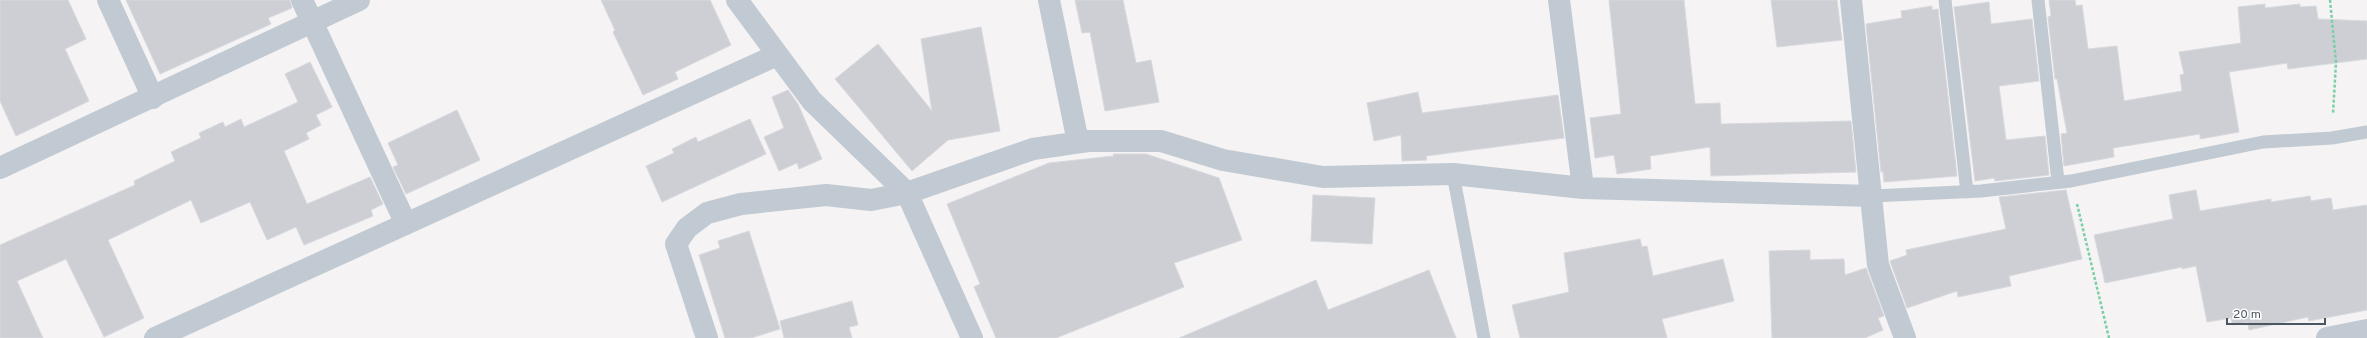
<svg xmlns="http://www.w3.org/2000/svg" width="2367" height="338" font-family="Overpass,sans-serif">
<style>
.building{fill:#cdcfd5;stroke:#d7d9de}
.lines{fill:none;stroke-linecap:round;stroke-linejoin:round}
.path{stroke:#7ad0a6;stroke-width:2.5;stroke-dasharray:3 2;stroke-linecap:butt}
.service{stroke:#c1cad2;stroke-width:13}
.minor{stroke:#c1cad2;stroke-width:22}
</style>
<rect width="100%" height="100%" fill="#f5f3f3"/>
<path class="building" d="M0 0H68L86 39 65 49 89 101 16 136 0 101Z
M126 0H290L292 8 268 18 271 24 160 74Z
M601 0H710L731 45 675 72 678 79 643 95 613 32 615 30Z
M1075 0H1123L1136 63 1151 60 1159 102 1105 111 1090 32 1082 33Z
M1609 0H1684L1695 104 1720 103 1721 124 1851 121 1856 172 1711 176 1710 147 1650 156 1651 169 1617 174 1614 155 1595 158 1590 118 1621 114Z
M1771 0H1837L1842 40 1777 47Z
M2049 0H2075L2076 6 2082 5 2088 49 2117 46 2124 101 2182 91 2180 75 2184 74 2179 52 2241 43 2238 7 2265 4V8L2300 4V7L2316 6 2318 19 2367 21V59L2288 69 2287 63 2229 72 2239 132 2200 139V134L2113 148 2114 157 2064 166 2061 134 2067 133 2057 79H2055L2048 17 2051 16Z
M1989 2 1991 24 2032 19 2039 81 1999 86 2006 140 2045 136 2049 175 1995 181 1994 178 1975 181 1954 7Z
M1932 6V10L1938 9 1957 176 1884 182 1883 172H1881L1866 24 1902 18 1901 11Z
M981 27 1000 131 948 140 912 171 835 79 878 44 932 111 921 39Z
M310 62 332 107 316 115 321 125 306 133 309 139 284 151 307 204 370 177 383 204 371 210 373 216 304 245 296 227 267 240 250 202 201 223 191 200 108 240 144 318 104 337 66 259 17 281 43 338H0V245L135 185 134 181 175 161 171 152 201 138 199 133 223 122 225 127 241 119 244 127 298 102 285 74Z
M788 90 798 104 822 159 799 169 797 163 779 171 764 137 784 128 772 97Z
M1418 92 1422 113 1558 95 1564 138 1426 156 1427 160 1402 161 1401 135 1374 141 1367 103Z
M457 110 480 160 406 194 393 167 398 165 388 143Z
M750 119 766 154 662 202 646 166 674 153 672 149 696 137 698 142Z
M1113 154H1146L1219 178 1242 240 1174 263 1184 287 1056 338H996L974 287 980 284 947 204 1049 163 1114 156Z
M2066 190 2082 259 2009 276 2011 286 1958 297 1957 291 1907 308 1890 261 1907 255 1906 250 2006 229 1999 197Z
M2196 190 2200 211 2271 199V202L2310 196 2311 201 2331 198 2333 210 2367 205V310L2309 321 2308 317 2249 330 2248 322 2233 325 2231 318 2207 322 2196 266 2182 269V267L2105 283 2094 235 2173 219 2169 195Z
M1313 195 1375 198 1372 244 1311 241Z
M749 231 780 329 751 338H725L699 255 720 248 718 241Z
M1640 239 1642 247 1647 246 1653 276 1723 259 1734 301 1662 319 1667 338H1520L1512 305 1569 292 1564 253Z
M1810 250V260L1844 259 1845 275 1866 268 1884 316 1878 318 1883 330 1865 338H1772L1769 251Z
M1429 270 1456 338H1179L1316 280 1328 310Z
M852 301 858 325 849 327 852 338H784L780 321Z"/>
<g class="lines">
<path class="path" d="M2330 0 2336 62 2333 114
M2077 204 2109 338"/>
<path class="service" d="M1945 0 1967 192
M2038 0 2058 181
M1453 174 1484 338
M1872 196 1981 191 2071 181 2263 142 2332 138 2367 132"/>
<path class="minor" d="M108 0 153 98
M302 0 406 224
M737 0 812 101 907 193 972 338
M1049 0 1078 142
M1559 0 1583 188
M1851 0 1878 265 1905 338
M0 168 359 0
M155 338 777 55
M707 338 676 244 687 228 707 213 741 204 826 195 871 200 907 193 1033 149 1088 141H1161L1223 160 1323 177 1453 174 1583 188 1872 196
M2327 338 2367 330"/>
</g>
<path d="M2227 318v6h98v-6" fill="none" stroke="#4a5661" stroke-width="2"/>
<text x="2233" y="318" font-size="12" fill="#4a5661" stroke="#ffffff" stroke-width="3" paint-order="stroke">20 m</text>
</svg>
